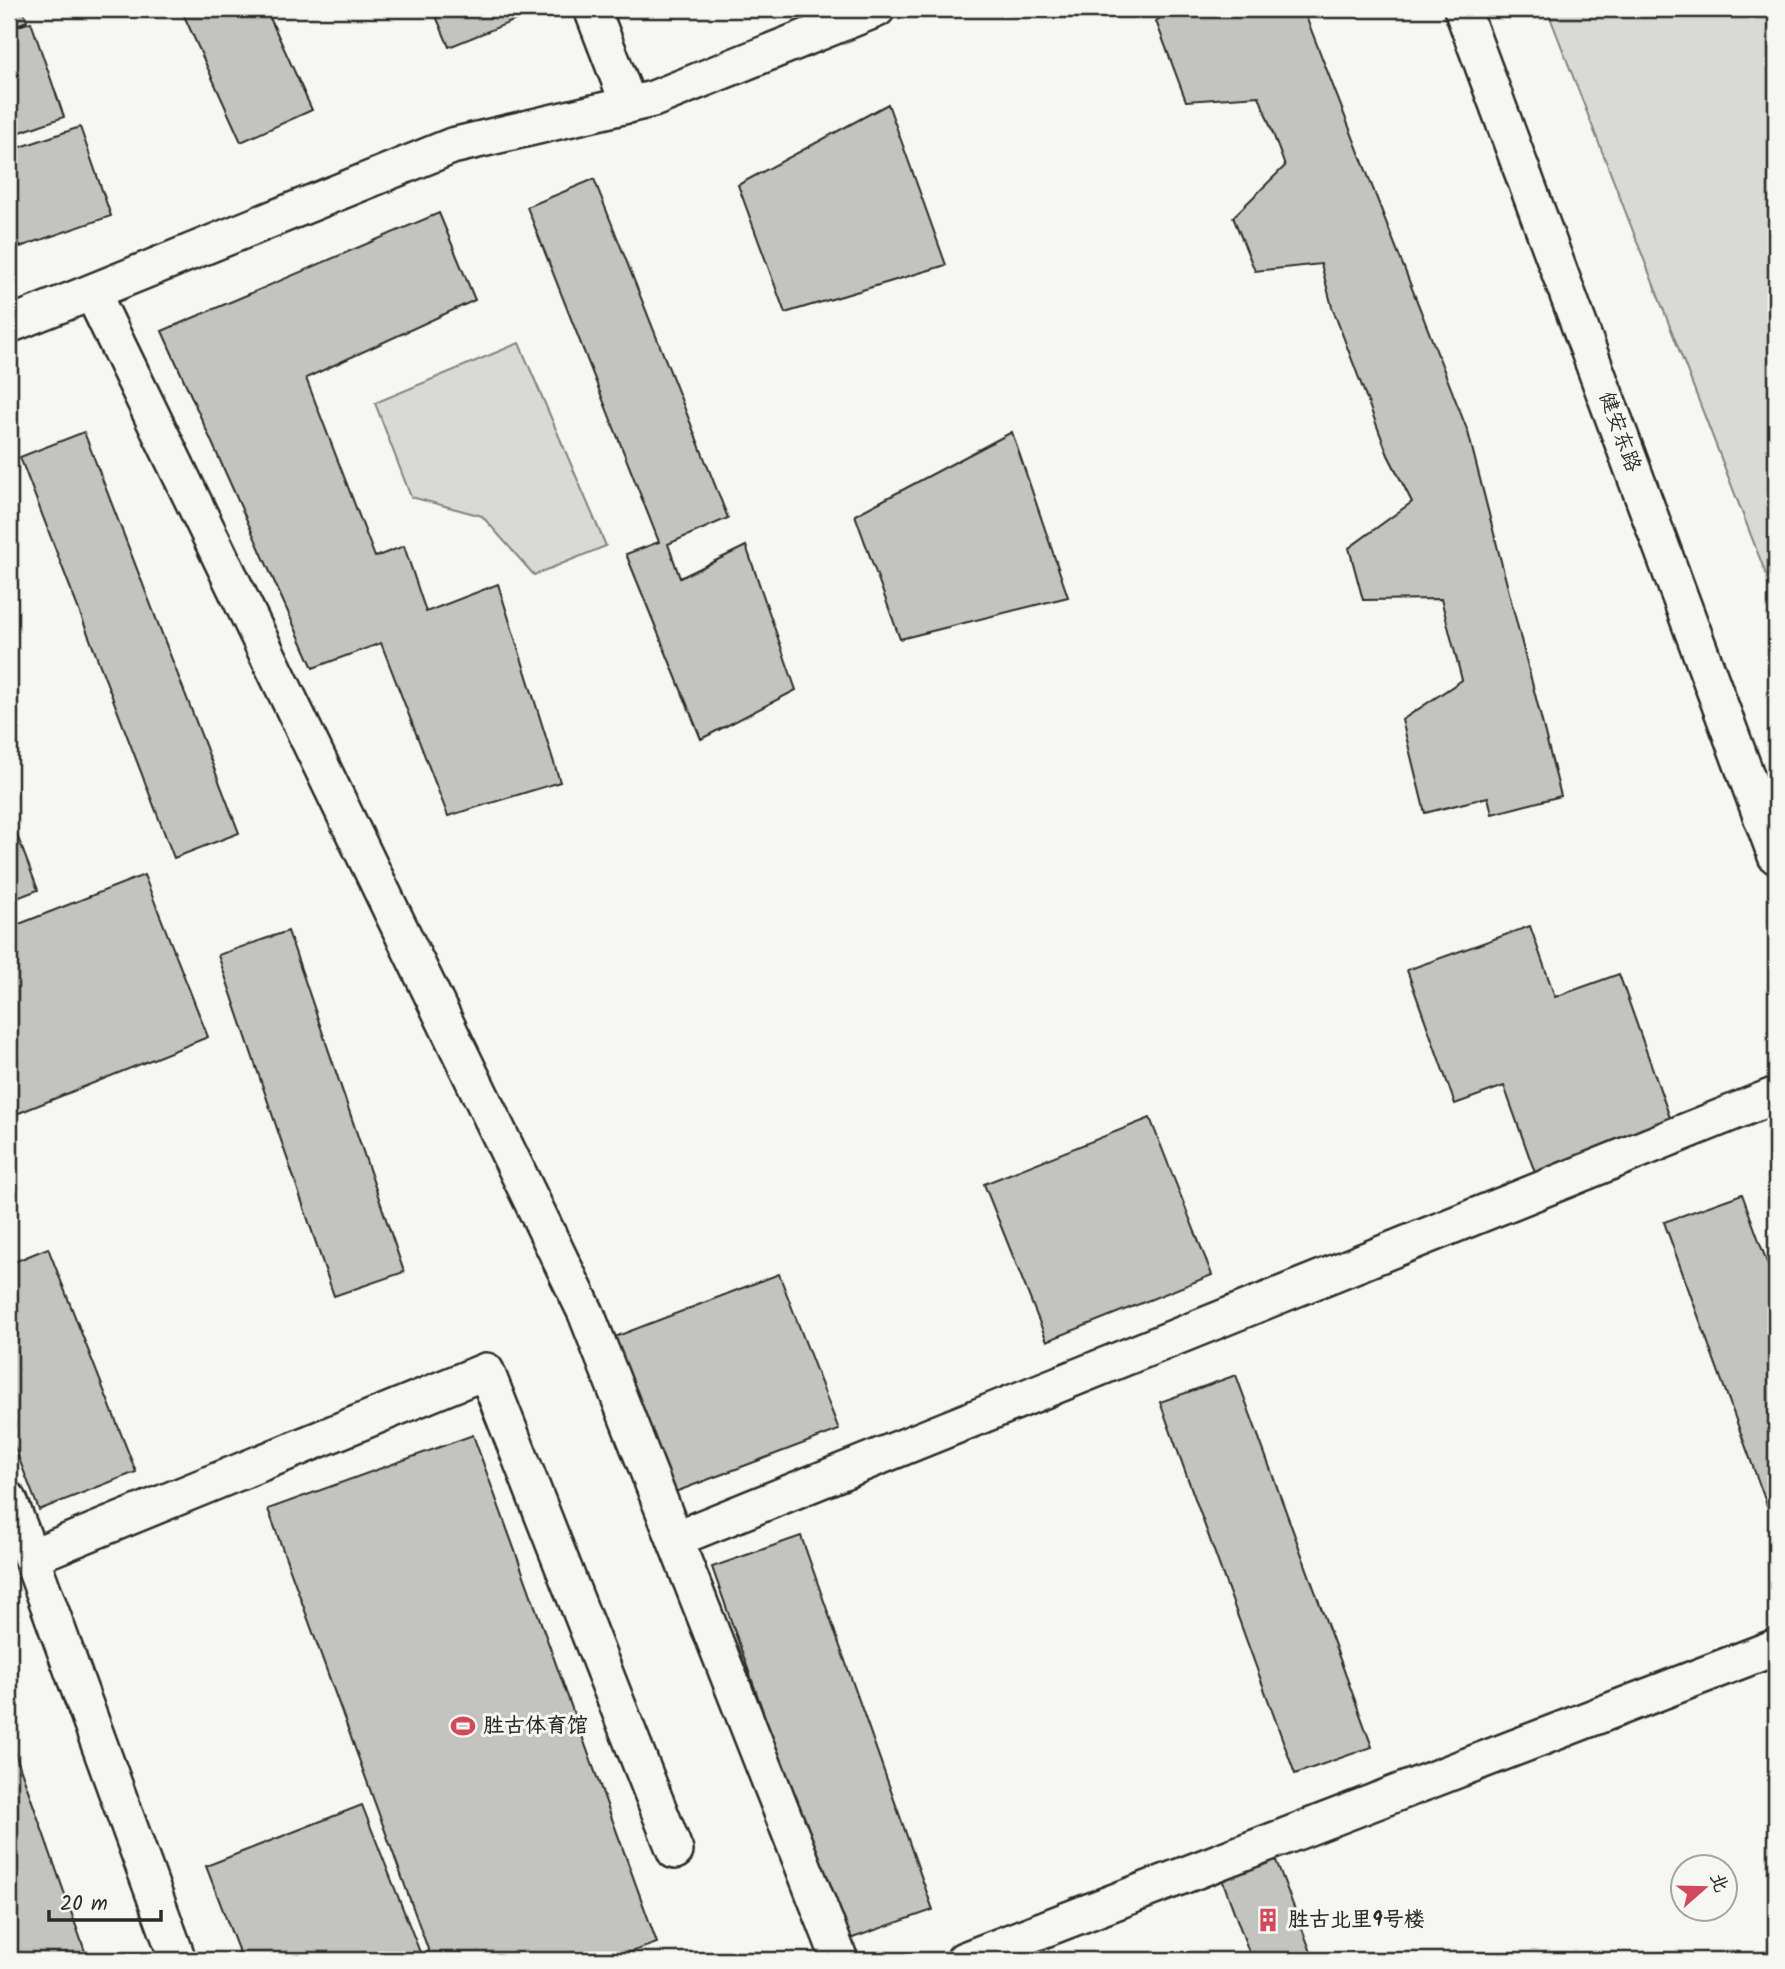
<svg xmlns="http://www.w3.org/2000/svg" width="1785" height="1969" font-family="Kalam,'LXGW WenKai TC',sans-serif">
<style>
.green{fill:#d9d9d5;stroke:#828280;stroke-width:2}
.building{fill:#c3c3c0;stroke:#2b2b2b;stroke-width:2}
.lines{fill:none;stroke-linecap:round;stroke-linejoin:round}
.street-casing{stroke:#2b2b2b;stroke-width:40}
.street{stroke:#f6f6f2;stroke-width:35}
.labels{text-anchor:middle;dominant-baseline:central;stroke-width:6;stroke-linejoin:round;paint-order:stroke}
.street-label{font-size:21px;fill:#2b2b2b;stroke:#f6f6f2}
.poi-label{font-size:21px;font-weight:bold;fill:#2b2b2b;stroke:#f6f6f2;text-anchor:start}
</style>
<rect width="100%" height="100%" fill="#f6f6f2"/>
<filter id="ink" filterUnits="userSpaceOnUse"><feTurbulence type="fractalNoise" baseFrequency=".0143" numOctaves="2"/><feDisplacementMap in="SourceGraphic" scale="14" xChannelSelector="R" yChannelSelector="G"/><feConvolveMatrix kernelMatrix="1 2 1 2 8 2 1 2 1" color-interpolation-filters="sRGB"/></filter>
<g filter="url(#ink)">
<path class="green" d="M1547 9H1776V600L1550 17Z
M519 343 606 546 534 575 482 516 411 497 375 403Z"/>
<path class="building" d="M9 9H23L27 21 9 28Z
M181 9H266L312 110 241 142Z
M433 9H519L523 17 449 47Z
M1172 9H1303L1468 432 1561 796 1492 814 1488 797 1425 813 1402 720 1462 680 1441 599 1363 600 1349 548 1412 502 1388 455 1332 307 1321 264 1255 271 1233 217 1285 166 1259 96 1186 101 1156 21Z
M31 22 64 117 9 136V29Z
M888 104 946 265 785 313 738 185Z
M80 127 111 216 20 247 9 214V151Z
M594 179 728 518 668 544 680 578 746 546 796 690 701 739 626 554 659 542 527 207Z
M439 213 475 300 306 378 375 557 404 546 426 612 498 584 560 782 448 816 381 643 313 668 162 331Z
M84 432 239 833 174 858 20 457Z
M1012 432 1068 597 900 639 855 515Z
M9 814 38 890 9 901Z
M144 875 208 1037 9 1117V928Z
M1530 926 1555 997 1619 974 1675 1132 1538 1181 1504 1086 1455 1104 1407 970Z
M288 931 404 1272 334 1296 218 955Z
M1150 1118 1212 1275 1047 1341 984 1184Z
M9 1164 18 1187 9 1190Z
M1742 1194 1776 1287V1530L1664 1222Z
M48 1248 136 1472 39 1510 9 1433V1264Z
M779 1274 839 1430 670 1494 612 1338Z
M1236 1375 1372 1747 1295 1774 1160 1402Z
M473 1435 657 1943 608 1960H432L268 1509Z
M801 1536 933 1910 844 1941 712 1567Z
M9 1736 88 1960H9Z
M362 1805 423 1960H242L206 1866Z
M1274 1855 1314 1960H1252L1222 1879Z"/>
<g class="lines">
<g class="street-casing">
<path id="street" d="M592 9 629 105
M1462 9 1776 856
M92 292 452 146 653 99 877 9
M9 325 92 292 586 1313 840 1960
M9 1500 31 1557 486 1371 675 1851
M675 1539 1776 1095
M31 1557 178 1960
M964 1960 1776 1647"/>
</g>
<use href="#street" class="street"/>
</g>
</g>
<defs>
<g id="stadium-bare" transform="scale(1.89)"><path d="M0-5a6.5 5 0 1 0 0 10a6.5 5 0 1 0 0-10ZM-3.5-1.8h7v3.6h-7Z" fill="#d1495b" stroke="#f6f6f2" stroke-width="2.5" paint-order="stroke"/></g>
<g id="building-bare" transform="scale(1.89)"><path d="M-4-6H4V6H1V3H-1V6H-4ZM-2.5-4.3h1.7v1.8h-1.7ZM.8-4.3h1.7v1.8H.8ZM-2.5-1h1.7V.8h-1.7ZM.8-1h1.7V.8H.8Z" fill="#d1495b" stroke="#f6f6f2" stroke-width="2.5" paint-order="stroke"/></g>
</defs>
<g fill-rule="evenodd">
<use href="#stadium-bare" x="463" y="1726"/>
<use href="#building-bare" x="1268" y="1920"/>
</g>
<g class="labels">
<g class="street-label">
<text transform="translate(1619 432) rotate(70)">健安东路</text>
</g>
<g class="poi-label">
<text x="483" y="1726">胜古体育馆</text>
<text x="1288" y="1920">胜古北里9号楼</text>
</g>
</g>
<rect width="1785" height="1969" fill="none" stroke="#f6f6f2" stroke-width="35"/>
<rect x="18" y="18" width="1750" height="1934" fill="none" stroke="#2b2b2b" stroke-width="2.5" filter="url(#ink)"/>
<g transform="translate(1704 1888) rotate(70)"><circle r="33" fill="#f6f6f2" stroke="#a5a5a2" stroke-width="2"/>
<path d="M0-5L12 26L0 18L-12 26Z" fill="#d1495b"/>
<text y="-10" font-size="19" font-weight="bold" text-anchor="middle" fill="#2b2b2b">北</text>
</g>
<path d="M49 1910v10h112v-10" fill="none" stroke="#2b2b2b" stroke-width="3.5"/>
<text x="60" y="1910" font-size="21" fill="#2b2b2b" stroke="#f6f6f2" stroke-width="5" paint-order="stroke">20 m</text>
</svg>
